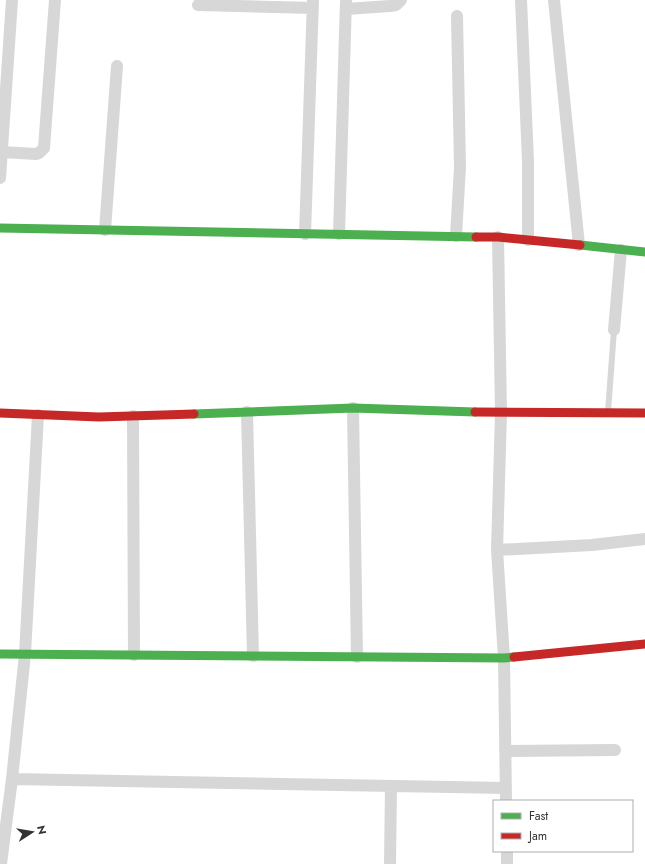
<svg xmlns="http://www.w3.org/2000/svg" width="645" height="864" font-family="Jost,sans-serif">
<style>
.lines{fill:none;stroke-linecap:round;stroke-linejoin:round}
.lane{stroke:#d7d7d7;stroke-width:6}
.street{stroke:#d7d7d7;stroke-width:12}
.fast{stroke:#4caf50;stroke-width:9}
.jam{stroke:#c62828;stroke-width:9}
</style>
<rect width="100%" height="100%" fill="#fff"/>
<g class="lines">
<path class="lane" d="M608 412 614 330"/>
<path class="street" d="M521 0 528 161V240
M554 0 579 245
M198 5 313 8
M346 9 390 6 396 5 401 0
M2 152 36 154 39 153 44 148 55 0
M0 178 12 0
M105 230 117 66
M305 234 313 0
M339 234 346 0
M456 236 460 167 457 16
M498 237 501 413 497 550 504 658 506 801
M614 330 621 250
M353 408 357 657
M247 412 253 656
M133 416 134 655
M497 550 592 545 645 539
M505 751 615 750
M12 779 506 788
M507 851V864
M1 864 12 779 25 654 38 415
M390 864 391 786"/>
<path class="fast" d="M0 228 476 237
M580 245 645 252
M194 414 353 408 475 412
M0 654 504 658 514 657"/>
<path class="jam" d="M476 237H498L580 245
M475 412 645 413
M0 413 99 417 194 414
M514 657 645 644"/>
</g>
<rect x="493" y="800" width="140" height="52" fill="#ffffff" stroke="#adadad"/>
<rect x="501" y="813" width="20" height="6" fill="#4caf50" stroke="#adadad"/>
<text x="529" y="820" font-size="12" fill="#333333">Fast</text>
<rect x="501" y="833" width="20" height="6" fill="#c62828" stroke="#adadad"/>
<text x="529" y="840" font-size="12" fill="#333333">Jam</text>
<g transform="translate(32 832) rotate(78)" stroke="#ffffff" stroke-width="3" paint-order="stroke">
<path d="M0-3L7 15L0 10L-7 15Z" fill="#333333"/>
<text y="-6" font-size="11" font-weight="bold" text-anchor="middle" fill="#333333">N</text>
</g>
</svg>
